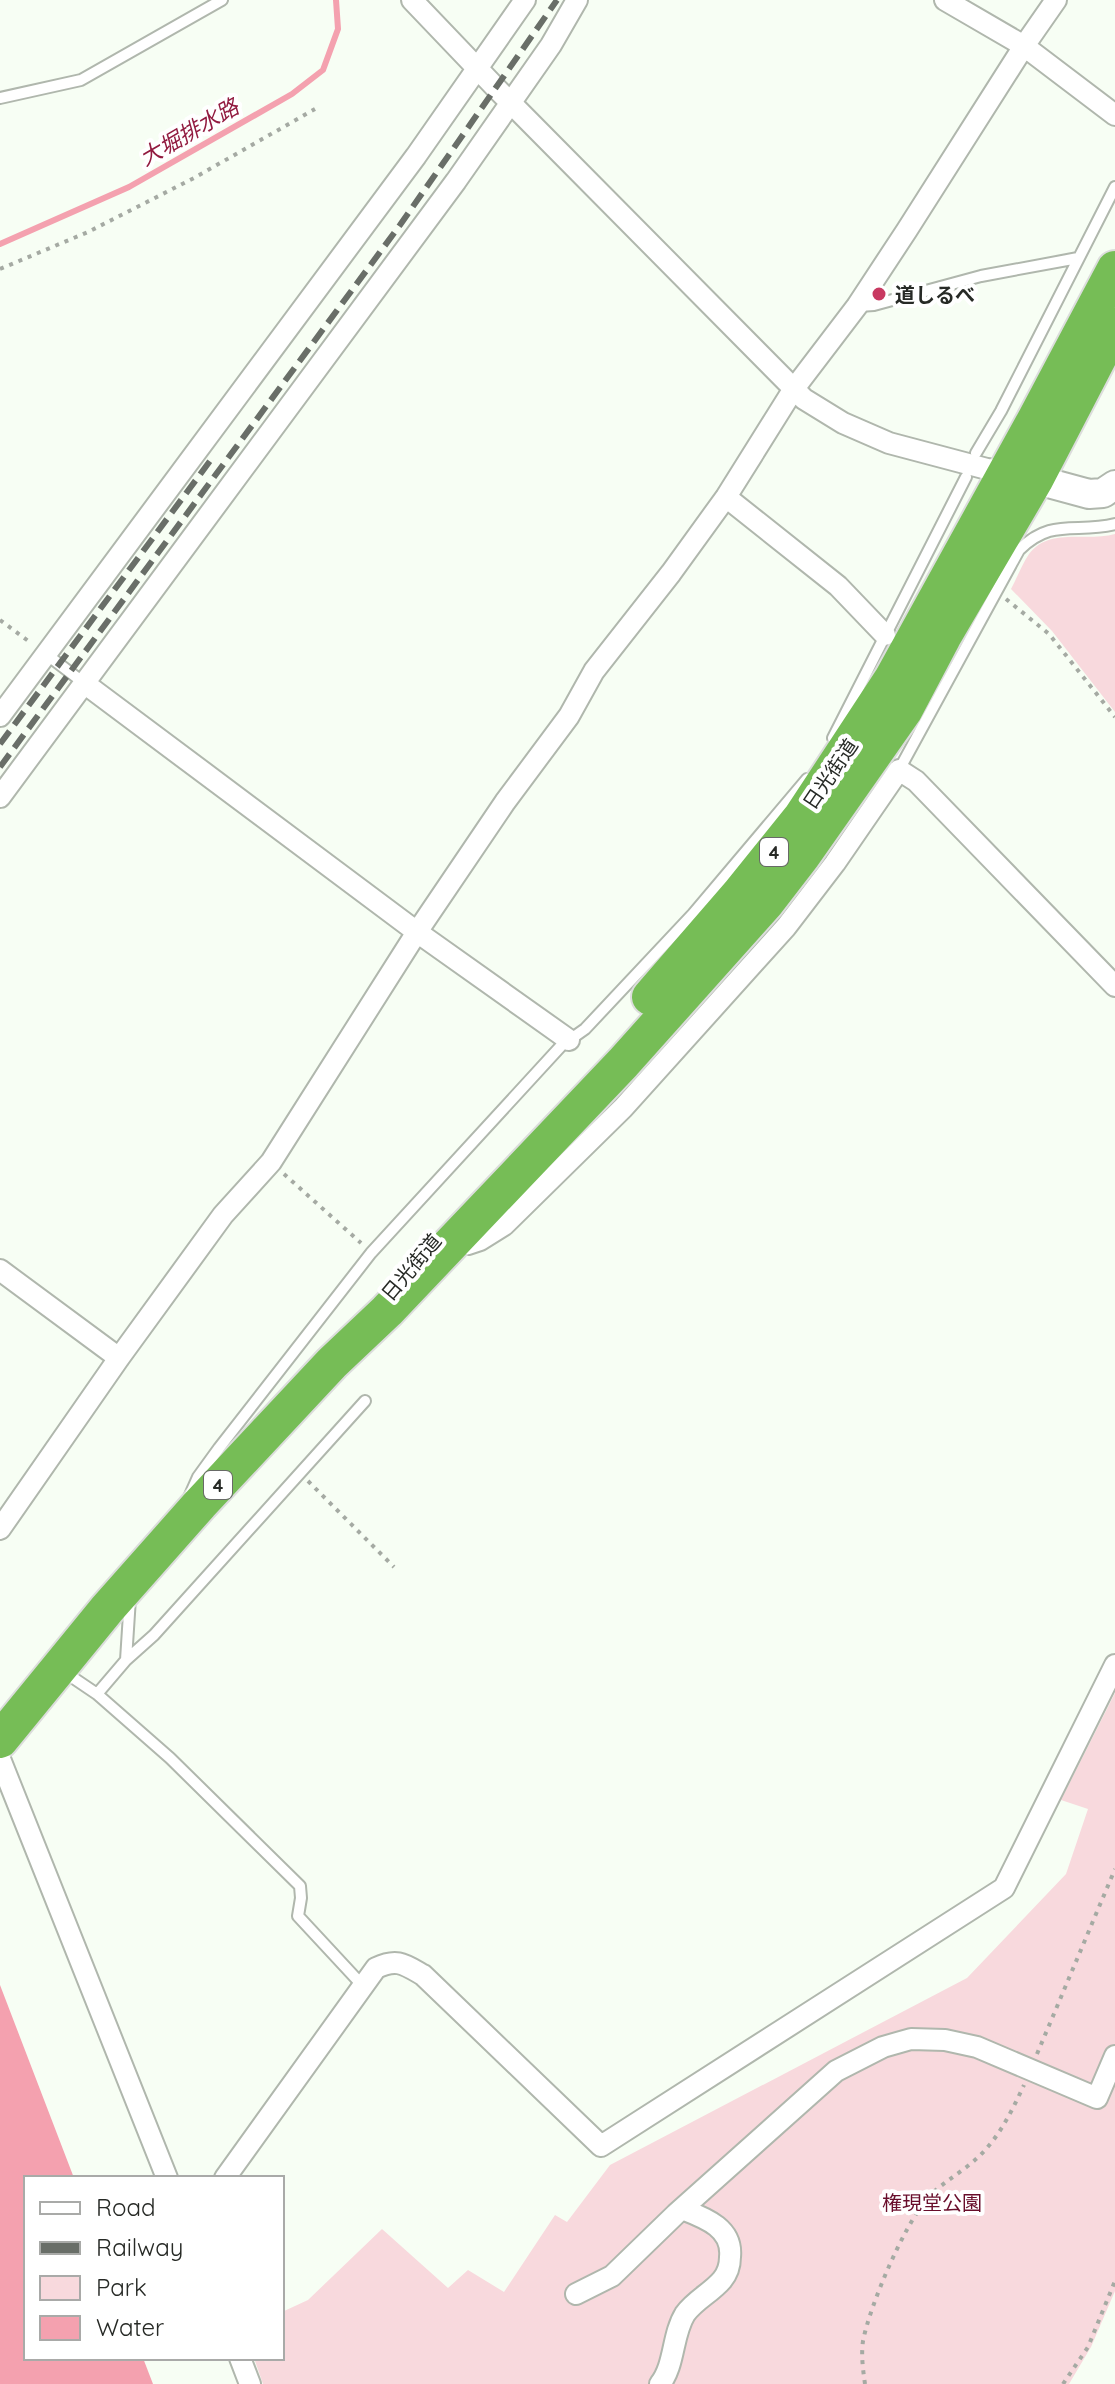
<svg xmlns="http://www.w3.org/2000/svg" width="1115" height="2384" font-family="Quicksand,'Noto Sans JP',sans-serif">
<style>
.green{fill:#f8d9dd}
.water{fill:#f4a1af}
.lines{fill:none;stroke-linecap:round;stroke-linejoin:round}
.stream{stroke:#f4a1af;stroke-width:6}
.lane-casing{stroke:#b0b7ad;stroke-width:14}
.street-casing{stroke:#b0b7ad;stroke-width:24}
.secondary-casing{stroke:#b0b7ad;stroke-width:32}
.highway-casing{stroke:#dcdddc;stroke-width:40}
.path{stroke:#a5aaa3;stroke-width:4;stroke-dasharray:4 6;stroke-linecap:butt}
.lane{stroke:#fff;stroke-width:10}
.street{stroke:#fff;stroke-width:20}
.secondary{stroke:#fff;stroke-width:28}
.highway{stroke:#76bd56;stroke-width:36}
.rail{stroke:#696e68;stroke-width:6;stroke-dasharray:16 8;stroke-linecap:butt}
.poi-dot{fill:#c83961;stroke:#fff;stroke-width:3}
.labels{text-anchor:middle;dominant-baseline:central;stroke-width:8;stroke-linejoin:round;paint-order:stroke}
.shield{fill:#fff;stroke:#686a67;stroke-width:2}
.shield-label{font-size:18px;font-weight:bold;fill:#272a26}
.poi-label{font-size:20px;font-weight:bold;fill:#272a26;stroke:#fff;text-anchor:start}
.street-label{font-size:20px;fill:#272a26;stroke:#fff}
.park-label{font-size:20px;fill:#680d2b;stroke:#fff}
.water-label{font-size:22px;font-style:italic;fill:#921b40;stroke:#fff}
</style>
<rect width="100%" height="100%" fill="#f7fef4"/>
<path class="green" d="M1115 534V712L1052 631 1011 589C1017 578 1022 564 1029 554 1049 527 1087 542 1115 534Z
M1115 1693V2291L1091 2347 1069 2384H263L254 2358H282V2312L308 2300 382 2229 448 2288 468 2270 504 2292 555 2215 567 2222 610 2165 967 1978 1066 1874 1088 1809 1061 1800Z"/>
<path class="water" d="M0 1985 74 2178H26V2358H143L153 2384H0Z"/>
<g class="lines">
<path class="stream" d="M0 244 129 187 292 94 323 70 338 29 336 0"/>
<g class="lane-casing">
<path id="lane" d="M0 98 81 80 222 0
M859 306 874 305 981 276 1078 258
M976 453 1001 411 1115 187
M46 654 84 683
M833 738 966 477
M899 770 1019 550C1052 517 1076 534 1115 524
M190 1495 198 1477 219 1448 371 1253 561 1046 585 1029 693 914 807 779
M126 1660 154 1635 365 1401
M63 1671 97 1694 126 1660 130 1598
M97 1694 170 1758 300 1886 301 1898 298 1916 363 1986"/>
</g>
<g class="street-casing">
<path id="street" d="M412 0 497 89 804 399 843 423 889 443 987 469 1007 471
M945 0 1024 46 1115 115
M726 497 838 586 885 635
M84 683 417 932 569 1040
M0 716 416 156 525 0
M0 797 456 181 551 45 577 0
M453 1240 468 1244 480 1240 504 1225 623 1108 786 927 835 863 899 770 916 781 1115 986
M0 1270 119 1358
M0 1529 119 1358 223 1215 271 1162 417 932 505 802 569 716 594 671 671 573 726 497 793 390 857 306 907 230 1024 46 1056 0
M0 1759 167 2178
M225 2178 376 1968C397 1958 404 1964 423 1975L601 2146 1004 1888 1115 1665
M576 2294 612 2276 676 2214 836 2071 883 2047 911 2039 945 2040 977 2047 1097 2098 1115 2056
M240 2358 250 2384
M660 2384C675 2365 672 2335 685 2314 695 2300 711 2293 722 2280 727 2274 730 2265 730 2257 733 2228 705 2218 682 2209"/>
</g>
<g class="secondary-casing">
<path id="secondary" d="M1019 475 1089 494 1103 493 1115 485"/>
</g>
<g class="highway-casing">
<path id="highway" d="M650 997 740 893 802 816 892 679 1036 418 1115 269
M0 1740 107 1609 200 1504 332 1363 387 1311 623 1063 766 903 803 855 904 711 943 637 1035 480 1115 326"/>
</g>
<path class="path" d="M0 269 88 232 194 178 315 109
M1006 599 1049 634 1115 717
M0 620 31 643
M284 1174 361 1243
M308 1481 394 1567
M1037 2054 1115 1869
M865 2384C863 2370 861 2355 863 2341 870 2305 903 2228 926 2200 938 2186 954 2177 969 2165 996 2144 1010 2115 1024 2085
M1063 2384 1088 2347 1115 2281"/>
<use href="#lane" class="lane"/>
<use href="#street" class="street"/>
<use href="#secondary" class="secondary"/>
<use href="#highway" class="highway"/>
<path class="rail" d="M0 744 210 461
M0 767 400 225 557 0"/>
</g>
<circle class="poi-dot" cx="879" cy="294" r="8"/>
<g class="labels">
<g class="shield">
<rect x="760" y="838" width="28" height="28" rx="6"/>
<rect x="204" y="1471" width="28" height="28" rx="6"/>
</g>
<g class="shield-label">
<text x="774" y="852">4</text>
<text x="218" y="1485">4</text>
</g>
<g class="poi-label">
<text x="895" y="294">道しるべ</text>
</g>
<g class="street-label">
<text transform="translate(830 774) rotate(-56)">日光街道</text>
<text transform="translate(411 1267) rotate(-50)">日光街道</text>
</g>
<g class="park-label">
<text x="932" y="2202">権現堂公園</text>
</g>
<g class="water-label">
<text transform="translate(189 132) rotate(-30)">大堀排水路</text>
</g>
</g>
<rect x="24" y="2176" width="260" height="184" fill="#ffffff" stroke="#a9aaa8" stroke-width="2"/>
<rect x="40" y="2202" width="40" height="12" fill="#ffffff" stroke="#a9aaa8" stroke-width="2"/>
<text x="96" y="2216" font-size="24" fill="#272a26">Road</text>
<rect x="40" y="2242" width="40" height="12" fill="#696e68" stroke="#a9aaa8" stroke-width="2"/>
<text x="96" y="2256" font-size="24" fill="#272a26">Railway</text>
<rect x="40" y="2276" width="40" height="24" fill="#f8d9dd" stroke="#a9aaa8" stroke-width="2"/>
<text x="96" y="2296" font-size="24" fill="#272a26">Park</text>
<rect x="40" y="2316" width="40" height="24" fill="#f4a1af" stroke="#a9aaa8" stroke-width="2"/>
<text x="96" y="2336" font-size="24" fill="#272a26">Water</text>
</svg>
